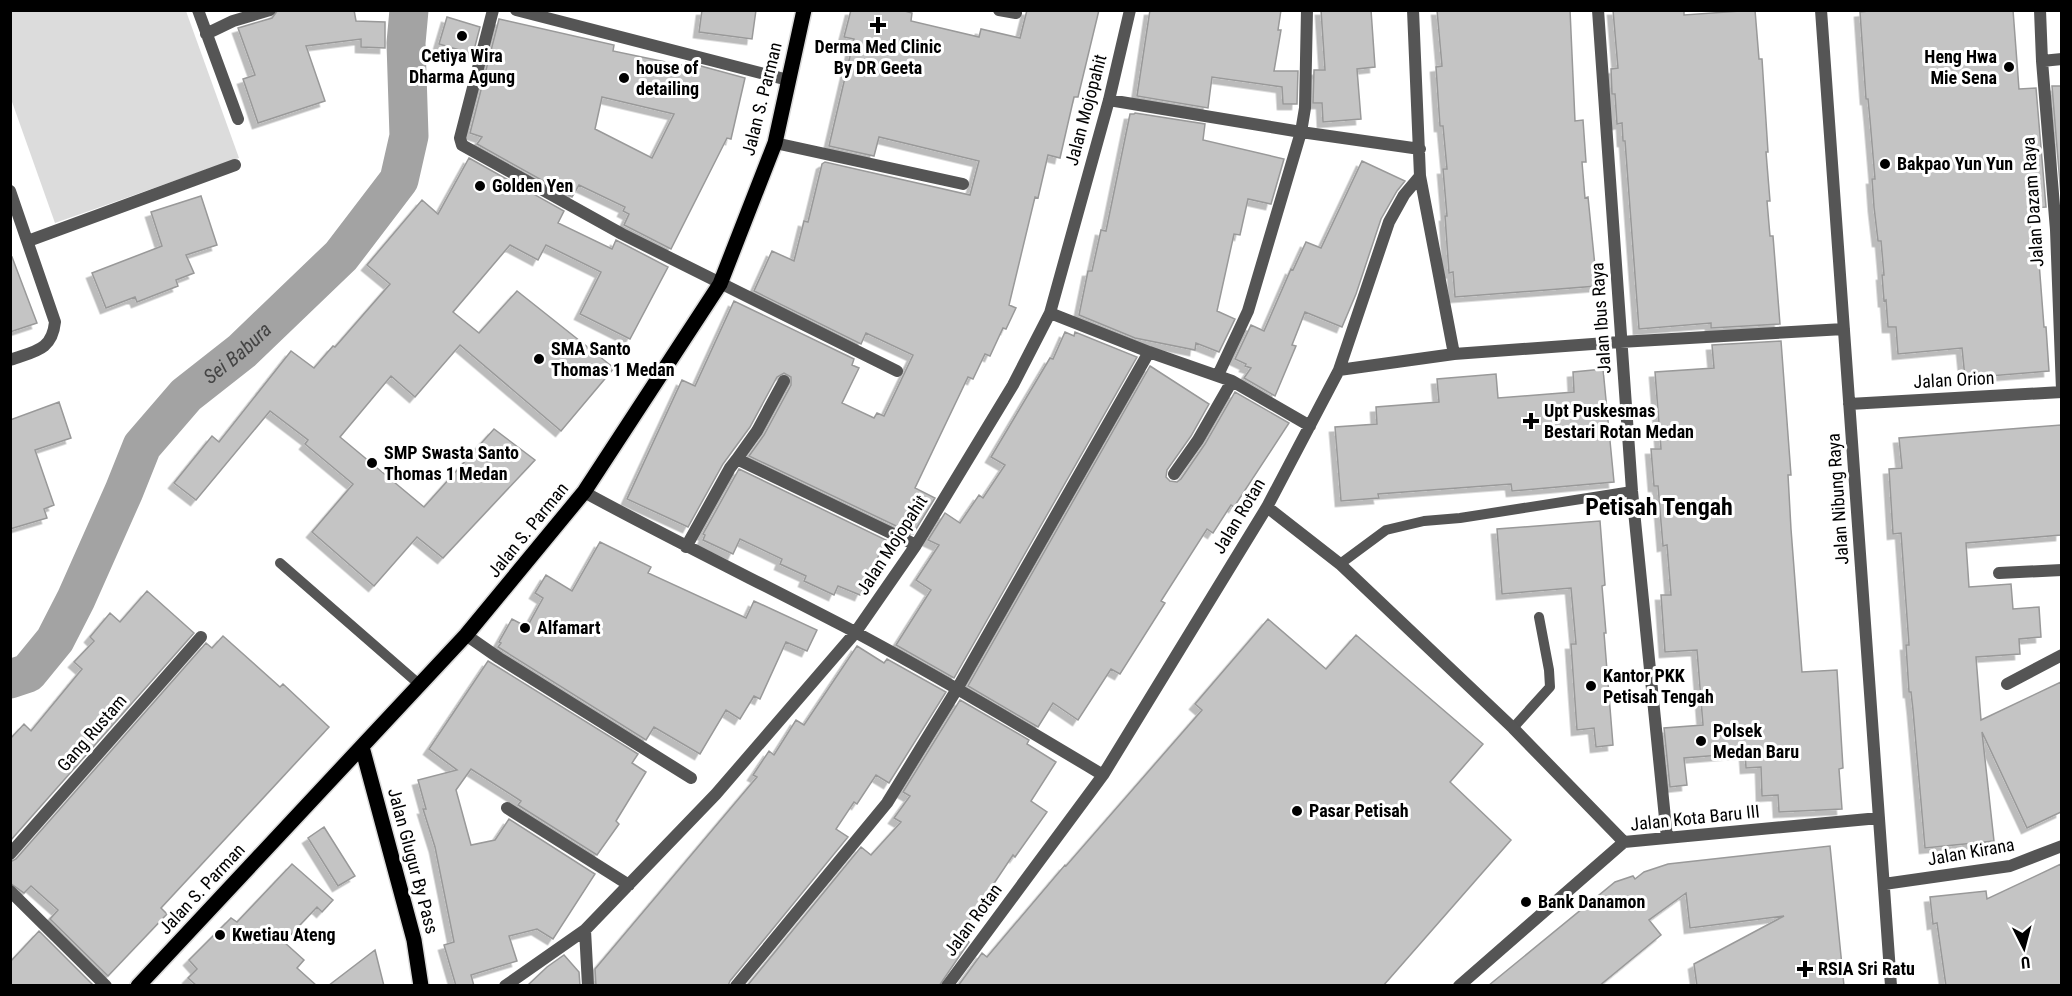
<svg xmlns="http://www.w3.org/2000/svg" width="2072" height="996" font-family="'Roboto Condensed',sans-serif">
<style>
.green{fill:#dcdcdc}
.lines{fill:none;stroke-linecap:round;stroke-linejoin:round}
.river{stroke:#a3a3a3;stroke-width:39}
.building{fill:#c4c4c4;stroke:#999;stroke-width:1.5;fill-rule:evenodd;filter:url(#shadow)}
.primary-casing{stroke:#dbdbdb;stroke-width:18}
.service{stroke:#555;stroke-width:10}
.minor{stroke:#555;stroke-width:12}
.primary{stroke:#000;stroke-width:15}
.poi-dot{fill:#000;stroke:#fff;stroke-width:2}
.labels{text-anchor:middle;stroke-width:6;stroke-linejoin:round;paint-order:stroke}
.poi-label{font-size:18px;font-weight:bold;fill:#000;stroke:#fff;text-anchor:start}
.street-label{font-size:18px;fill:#000;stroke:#fff}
.water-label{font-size:20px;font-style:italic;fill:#444;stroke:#fff}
.district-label{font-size:24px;font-weight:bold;fill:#000;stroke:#fff}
</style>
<defs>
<filter id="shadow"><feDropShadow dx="-5.5" dy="5.5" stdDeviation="0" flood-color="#0004"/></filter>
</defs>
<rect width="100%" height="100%" fill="#fff"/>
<path class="green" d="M 11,11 L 186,11 L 239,158 L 55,223 L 11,99 Z"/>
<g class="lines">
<path class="river" id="s1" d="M 10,679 L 28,673 L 55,640 L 76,599 L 124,491 L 142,446 L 186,395 L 242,351 L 341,256 L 399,180 L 409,136 L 406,43 L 409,10"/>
</g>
<path class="building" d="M 278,10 L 354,10 L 356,21 L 385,22 L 385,48 L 361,47 L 361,39 L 306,46 L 325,101 L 258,123 L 243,79 L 255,75 L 238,28 L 272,18 Z
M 702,10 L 756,10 L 752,39 L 699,32 Z
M 851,10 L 901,10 L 912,13 L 911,21 L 979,37 L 981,29 L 1020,38 L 1027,10 L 1099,10 L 1078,97 L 1074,97 L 1060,158 L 1048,155 L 1038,198 L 1035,197 L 1009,305 L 1016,308 L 1006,329 L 1003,328 L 990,356 L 985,354 L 973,379 L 968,377 L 915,488 L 935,498 L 913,534 L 749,456 L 764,435 L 791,385 L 791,377 L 784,373 L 777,377 L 750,427 L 723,464 L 688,527 L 627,499 L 682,380 L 695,386 L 734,301 L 854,359 L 852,365 L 859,368 L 842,403 L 874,418 L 877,413 L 884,416 L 913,355 L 866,333 L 861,344 L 754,291 L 772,251 L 794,261 L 804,221 L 808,222 L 822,164 L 825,162 L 970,195 L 979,161 L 879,137 L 874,156 L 829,146 L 854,39 L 844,37 Z
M 1150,10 L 1281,10 L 1278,30 L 1281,30 L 1274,71 L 1298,71 L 1297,104 L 1283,104 L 1282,87 L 1212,77 L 1208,108 L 1137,96 Z
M 1321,10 L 1371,10 L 1375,67 L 1357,69 L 1361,119 L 1323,122 L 1322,103 L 1313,103 L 1314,70 L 1325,70 Z
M 1437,10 L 1570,10 L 1575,121 L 1583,120 L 1586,162 L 1582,162 L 1585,198 L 1588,197 L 1597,286 L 1455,297 L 1453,272 L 1449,273 L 1445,216 L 1447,216 L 1443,169 L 1447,169 L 1443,126 L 1440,126 L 1436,67 L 1442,66 Z
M 1613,10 L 1684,10 L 1684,15 L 1755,10 L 1759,59 L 1762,59 L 1768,152 L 1766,152 L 1770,201 L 1767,201 L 1770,236 L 1773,236 L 1780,324 L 1711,328 L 1711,323 L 1639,329 L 1625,141 L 1623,141 L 1622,123 L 1617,124 L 1615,94 L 1612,94 L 1611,69 L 1618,68 Z
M 1877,10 L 2013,10 L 2019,89 L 2036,88 L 2046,207 L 2029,208 L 2033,262 L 2039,262 L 2044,327 L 2046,327 L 2049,371 L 1965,378 L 1962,348 L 1898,354 L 1896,327 L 1888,327 L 1886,300 L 1884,301 L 1882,275 L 1884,275 L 1881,241 L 1878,241 L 1874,207 L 1872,179 L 1875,179 L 1870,120 L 1868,99 L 1866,99 L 1860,12 Z
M 447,17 L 480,27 L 473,54 L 439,44 Z
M 499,19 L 614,45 L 613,51 L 685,66 L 686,62 L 745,78 L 731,139 L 727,138 L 671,249 L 624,225 L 629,214 L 623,211 L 625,207 L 579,185 L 572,197 L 477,144 L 482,137 L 470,133 ZM 602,97 L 674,114 L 652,158 L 595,129 Z
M 2052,86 L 2061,86 L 2061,196 Z
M 1135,113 L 1205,124 L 1203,140 L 1284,159 L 1271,204 L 1248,199 L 1240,235 L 1234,234 L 1217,311 L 1235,319 L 1219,352 L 1196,343 L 1195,350 L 1135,338 L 1079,315 L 1088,271 L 1092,271 L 1101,230 L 1106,231 L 1130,114 L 1134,114 Z
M 469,158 L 564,211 L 558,223 L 612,249 L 616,240 L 668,267 L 630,339 L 580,314 L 601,272 L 546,245 L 538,260 L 510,245 L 453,312 L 479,333 L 517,291 L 614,368 L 561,431 L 460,345 L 415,397 L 391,376 L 340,437 L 424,507 L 494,429 L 535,460 L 443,558 L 417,537 L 374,586 L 312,532 L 353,484 L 305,444 L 308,440 L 270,411 L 196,500 L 174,483 L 212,436 L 219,442 L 291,351 L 314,368 L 333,346 L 335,347 L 390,284 L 367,265 L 422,200 L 438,214 Z
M 1362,161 L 1405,181 L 1397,191 L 1381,219 L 1356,294 L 1342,327 L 1305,312 L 1292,345 L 1296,346 L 1275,396 L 1244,378 L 1251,368 L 1245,366 L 1246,364 L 1235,359 L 1251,325 L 1264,331 L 1291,269 L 1293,270 L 1306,242 L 1321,248 Z
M 201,196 L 217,245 L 186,255 L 194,273 L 176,280 L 178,286 L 137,302 L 135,297 L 106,308 L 92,273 L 162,246 L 151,212 Z
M 12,257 L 37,323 L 10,332 L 10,258 Z
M 1065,332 L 1074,336 L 1075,332 L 1137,357 L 954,678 L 896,645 L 931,590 L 916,580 L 939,545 L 928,540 L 945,513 L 960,523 L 979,495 L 983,498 L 1005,465 L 991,457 L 1050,358 L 1053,359 Z
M 1781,341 L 1791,475 L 1788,475 L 1791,529 L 1802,672 L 1837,670 L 1843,768 L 1839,769 L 1842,809 L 1779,812 L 1778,795 L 1762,796 L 1761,767 L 1746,768 L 1745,753 L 1684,758 L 1687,785 L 1670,787 L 1664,728 L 1703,725 L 1697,650 L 1665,652 L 1661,595 L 1671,595 L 1667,545 L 1663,546 L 1658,486 L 1654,486 L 1651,449 L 1661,449 L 1655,372 L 1714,368 L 1712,345 Z
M 1150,366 L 1209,404 L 1191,436 L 1167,470 L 1166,477 L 1170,481 L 1177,482 L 1181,479 L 1205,444 L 1235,392 L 1289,423 L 1234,507 L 1231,505 L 1213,533 L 1207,529 L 1161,601 L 1165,603 L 1120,674 L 1111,669 L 1078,720 L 1053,703 L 1038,727 L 968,686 Z
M 1603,369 L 1614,482 L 1512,491 L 1511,484 L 1378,494 L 1379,498 L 1341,501 L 1335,427 L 1377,424 L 1376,407 L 1439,402 L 1437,379 L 1496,374 L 1498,398 L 1574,392 L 1573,372 Z
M 59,402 L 71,438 L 35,450 L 54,505 L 44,509 L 47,518 L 10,529 L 10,420 Z
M 2061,425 L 2061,535 L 1966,543 L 1969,587 L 2011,584 L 2013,609 L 2039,607 L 2041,637 L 2019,639 L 2020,654 L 1976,657 L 1981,720 L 2061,682 L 2061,812 L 2027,828 L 1982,732 L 1994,841 L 1925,848 L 1913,710 L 1911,692 L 1909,692 L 1906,645 L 1909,645 L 1901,533 L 1893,534 L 1889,469 L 1902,468 L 1899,438 Z
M 739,469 L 886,540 L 860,595 L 838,586 L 834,595 L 804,581 L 806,576 L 780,564 L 782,559 L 740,539 L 733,554 L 703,540 L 705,535 L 703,534 Z
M 1600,521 L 1605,585 L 1602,586 L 1606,633 L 1604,633 L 1613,745 L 1596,747 L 1594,728 L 1577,730 L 1571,644 L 1576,644 L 1571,588 L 1502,594 L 1497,529 Z
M 600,542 L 651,567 L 648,573 L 746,618 L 754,601 L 817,630 L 807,651 L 786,642 L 760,699 L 754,696 L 740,719 L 726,710 L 700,754 L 654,727 L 646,740 L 498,647 L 501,643 L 499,642 L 512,619 L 527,627 L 543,598 L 535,593 L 546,575 L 572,591 Z
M 147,591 L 194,633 L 10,841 L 10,739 L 24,724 L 31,731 L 82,669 L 74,662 L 94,641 L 90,637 L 110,613 L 120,622 Z
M 1268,619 L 1326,669 L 1356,635 L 1483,744 L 1450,782 L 1511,840 L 1383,986 L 958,986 L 982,953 L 987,957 L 1065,865 L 1066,866 L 1202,710 L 1195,704 Z
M 223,636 L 280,687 L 283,684 L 329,727 L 161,908 L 167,914 L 108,976 L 50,919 L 58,910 L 31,886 L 24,893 L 10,883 L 10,862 L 16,859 L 206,643 L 212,648 Z
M 857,646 L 884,663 L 887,659 L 946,692 L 889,783 L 876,775 L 857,804 L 854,802 L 836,829 L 848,837 L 730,981 L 728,986 L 596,986 L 595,969 L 757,777 L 753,775 L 769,751 L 774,755 L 796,720 L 804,725 Z
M 488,661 L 638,754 L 632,763 L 646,772 L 616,821 L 619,824 L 597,855 L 518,805 L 521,801 L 471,769 L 456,790 L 471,845 L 495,840 L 509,819 L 595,874 L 553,939 L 537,929 L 509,936 L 517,961 L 471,975 L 474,986 L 456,986 L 444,945 L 454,942 L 435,847 L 423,809 L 426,809 L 418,780 L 457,770 L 429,749 Z
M 960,700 L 1029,740 L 1027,744 L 1056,762 L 1031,801 L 1047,812 L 1015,857 L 1013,855 L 960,934 L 969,942 L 939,986 L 747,986 L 861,847 L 871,855 L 901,822 L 894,818 L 910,796 L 903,792 Z
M 324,827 L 355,876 L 338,886 L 308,838 Z
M 1830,846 L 1844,986 L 1697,986 L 1694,964 L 1784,916 L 1690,928 L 1686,893 L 1649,920 L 1661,935 L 1599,986 L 1488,986 L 1615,882 L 1633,876 L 1635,879 L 1644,872 L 1668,864 Z
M 292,864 L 333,900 L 322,912 L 317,907 L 284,942 L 304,960 L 297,968 L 317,986 L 197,986 L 188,978 L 197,969 L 189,960 L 231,918 L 237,922 Z
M 2061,864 L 2061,986 L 1946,986 L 1937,923 L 1933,924 L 1930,897 L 1986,891 L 1987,899 Z
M 39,931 L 94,986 L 10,986 L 10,962 Z
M 375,950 L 384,986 L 328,986 Z
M 564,955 L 579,972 L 580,986 L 527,986 L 547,967 Z"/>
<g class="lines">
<defs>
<path id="primary" d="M 362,747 L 414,940 L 421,986
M 138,986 L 466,635 L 584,492 L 720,284 L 775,143 L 804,10"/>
</defs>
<use href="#primary" class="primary-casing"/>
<path class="service" d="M 280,563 L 420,685
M 1340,564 L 1386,530 L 1424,521 L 1460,518 L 1632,491
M 1513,728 L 1550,687 L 1549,670 L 1539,617"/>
<path class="minor" d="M 198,10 L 238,119
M 493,10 L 460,138 L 462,145 L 622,234 L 897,371
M 516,10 L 788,80
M 999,10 L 1016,13
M 1598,10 L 1632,491 L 1667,838
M 1821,10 L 1891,986
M 2040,10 L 2042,61 L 2056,230 L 2062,390
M 206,34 L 233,21 L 270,10
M 2042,61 L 2062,59
M 1109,100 L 1301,132 L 1420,149
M 775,143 L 963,184
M 1420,176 L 1454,354
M 10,191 L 55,322 C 52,351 34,351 10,360
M 28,241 L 235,165
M 1050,313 L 1149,352 L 1232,381 L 1310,426
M 1339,370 L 1454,354 L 1620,342 L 1844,329
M 1218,375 L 1248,311 L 1301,132 L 1305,108 L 1307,10
M 1849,404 L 2062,392
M 737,459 L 757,431 L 784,381
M 1174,474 L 1198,440 L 1232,381
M 584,492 C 674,541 765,585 855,632 C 939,677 1021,726 1103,775
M 1267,507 L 1340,564 L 1513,728 L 1624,842
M 686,547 L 730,468 L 737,459 L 916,545
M 1999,573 L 2062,570
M 466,635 L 499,658 L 691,778
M 2007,684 L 2062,655
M 507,808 L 629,885
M 10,854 L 201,637
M 1884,884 L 2010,866 L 2062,846
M 10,891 L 106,986
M 585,930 L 588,986
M 505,986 L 585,930 L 716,794 L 855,633 L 916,545 L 1013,385 L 1050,313 L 1109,100 L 1130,10
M 736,986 L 887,803 L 957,689 L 1149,352
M 947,986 L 1103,775 L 1267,507 L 1339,370 L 1389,222 L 1404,195 L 1420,176 L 1413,10
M 1459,986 L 1624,842 L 1879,818"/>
<use href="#primary" class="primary"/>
</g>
<g class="poi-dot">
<path d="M875 16h6v6h6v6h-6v6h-6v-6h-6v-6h6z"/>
<circle cx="462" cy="36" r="6"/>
<circle cx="2009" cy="67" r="6"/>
<circle cx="624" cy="78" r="6"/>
<circle cx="1885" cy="164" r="6"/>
<circle cx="480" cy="186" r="6"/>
<circle cx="539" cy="359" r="6"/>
<path d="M1528 412h6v6h6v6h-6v6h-6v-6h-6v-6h6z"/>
<circle cx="372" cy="463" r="6"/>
<circle cx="525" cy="628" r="6"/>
<circle cx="1591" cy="686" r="6"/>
<circle cx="1701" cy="741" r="6"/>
<circle cx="1297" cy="811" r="6"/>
<circle cx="1526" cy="902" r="6"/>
<circle cx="220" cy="935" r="6"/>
<path d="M1802 960h6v6h6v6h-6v6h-6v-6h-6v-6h6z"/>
</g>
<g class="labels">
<g class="poi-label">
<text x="878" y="53" text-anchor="middle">Derma Med Clinic<tspan x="878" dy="21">By DR Geeta</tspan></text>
<text x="462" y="62" text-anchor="middle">Cetiya Wira<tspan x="462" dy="21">Dharma Agung</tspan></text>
<text x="1997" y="63" text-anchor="end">Heng Hwa<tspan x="1997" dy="21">Mie Sena</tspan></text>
<text x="636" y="74">house of<tspan x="636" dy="21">detailing</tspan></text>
<text x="1897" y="170">Bakpao Yun Yun</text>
<text x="492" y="192">Golden Yen</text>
<text x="551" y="355">SMA Santo<tspan x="551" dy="21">Thomas 1 Medan</tspan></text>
<text x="1544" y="417">Upt Puskesmas<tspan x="1544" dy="21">Bestari Rotan Medan</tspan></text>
<text x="384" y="459">SMP Swasta Santo<tspan x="384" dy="21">Thomas 1 Medan</tspan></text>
<text x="537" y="634">Alfamart</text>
<text x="1603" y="682">Kantor PKK<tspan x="1603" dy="21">Petisah Tengah</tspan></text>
<text x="1713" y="737">Polsek<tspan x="1713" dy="21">Medan Baru</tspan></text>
<text x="1309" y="817">Pasar Petisah</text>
<text x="1538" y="908">Bank Danamon</text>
<text x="232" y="941">Kwetiau Ateng</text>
<text x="1818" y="975">RSIA Sri Ratu</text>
</g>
<g class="street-label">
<text transform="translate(762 99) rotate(-76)" y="6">Jalan S. Parman</text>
<text transform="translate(1086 110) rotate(-75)" y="6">Jalan Mojopahit</text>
<text transform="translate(2033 202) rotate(-94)" y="6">Jalan Dazam Raya</text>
<text transform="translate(1601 318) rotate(-94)" y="6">Jalan Ibus Raya</text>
<text transform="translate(1954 380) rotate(-3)" y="6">Jalan Orion</text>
<text transform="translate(1838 499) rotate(-94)" y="6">Jalan Nibung Raya</text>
<text transform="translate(1239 516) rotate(-59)" y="6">Jalan Rotan</text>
<text transform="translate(528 530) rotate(-51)" y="6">Jalan S. Parman</text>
<text transform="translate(892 545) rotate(-57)" y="6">Jalan Mojopahit</text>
<text transform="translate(92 733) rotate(-49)" y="6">Gang Rustam</text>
<text transform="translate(1695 818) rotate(-6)" y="6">Jalan Kota Baru III</text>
<text transform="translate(1971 852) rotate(-10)" y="6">Jalan Kirana</text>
<text transform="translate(413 861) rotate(75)" y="6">Jalan Glugur By Pass</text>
<text transform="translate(202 889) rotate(-47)" y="6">Jalan S. Parman</text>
<text transform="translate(973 920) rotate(-54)" y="6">Jalan Rotan</text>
</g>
<g class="water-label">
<text dy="7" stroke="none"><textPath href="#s1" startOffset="408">Sei Babura</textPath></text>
</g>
<g class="district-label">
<text x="1659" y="515">Petisah Tengah</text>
</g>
</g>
<rect width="2072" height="996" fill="none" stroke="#000000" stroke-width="24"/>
<g transform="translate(2024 948) rotate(174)" stroke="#ffffff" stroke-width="4.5" paint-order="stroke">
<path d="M0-4.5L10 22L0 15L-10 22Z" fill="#000000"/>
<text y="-9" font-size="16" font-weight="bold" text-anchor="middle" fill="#000000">U</text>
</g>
</svg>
